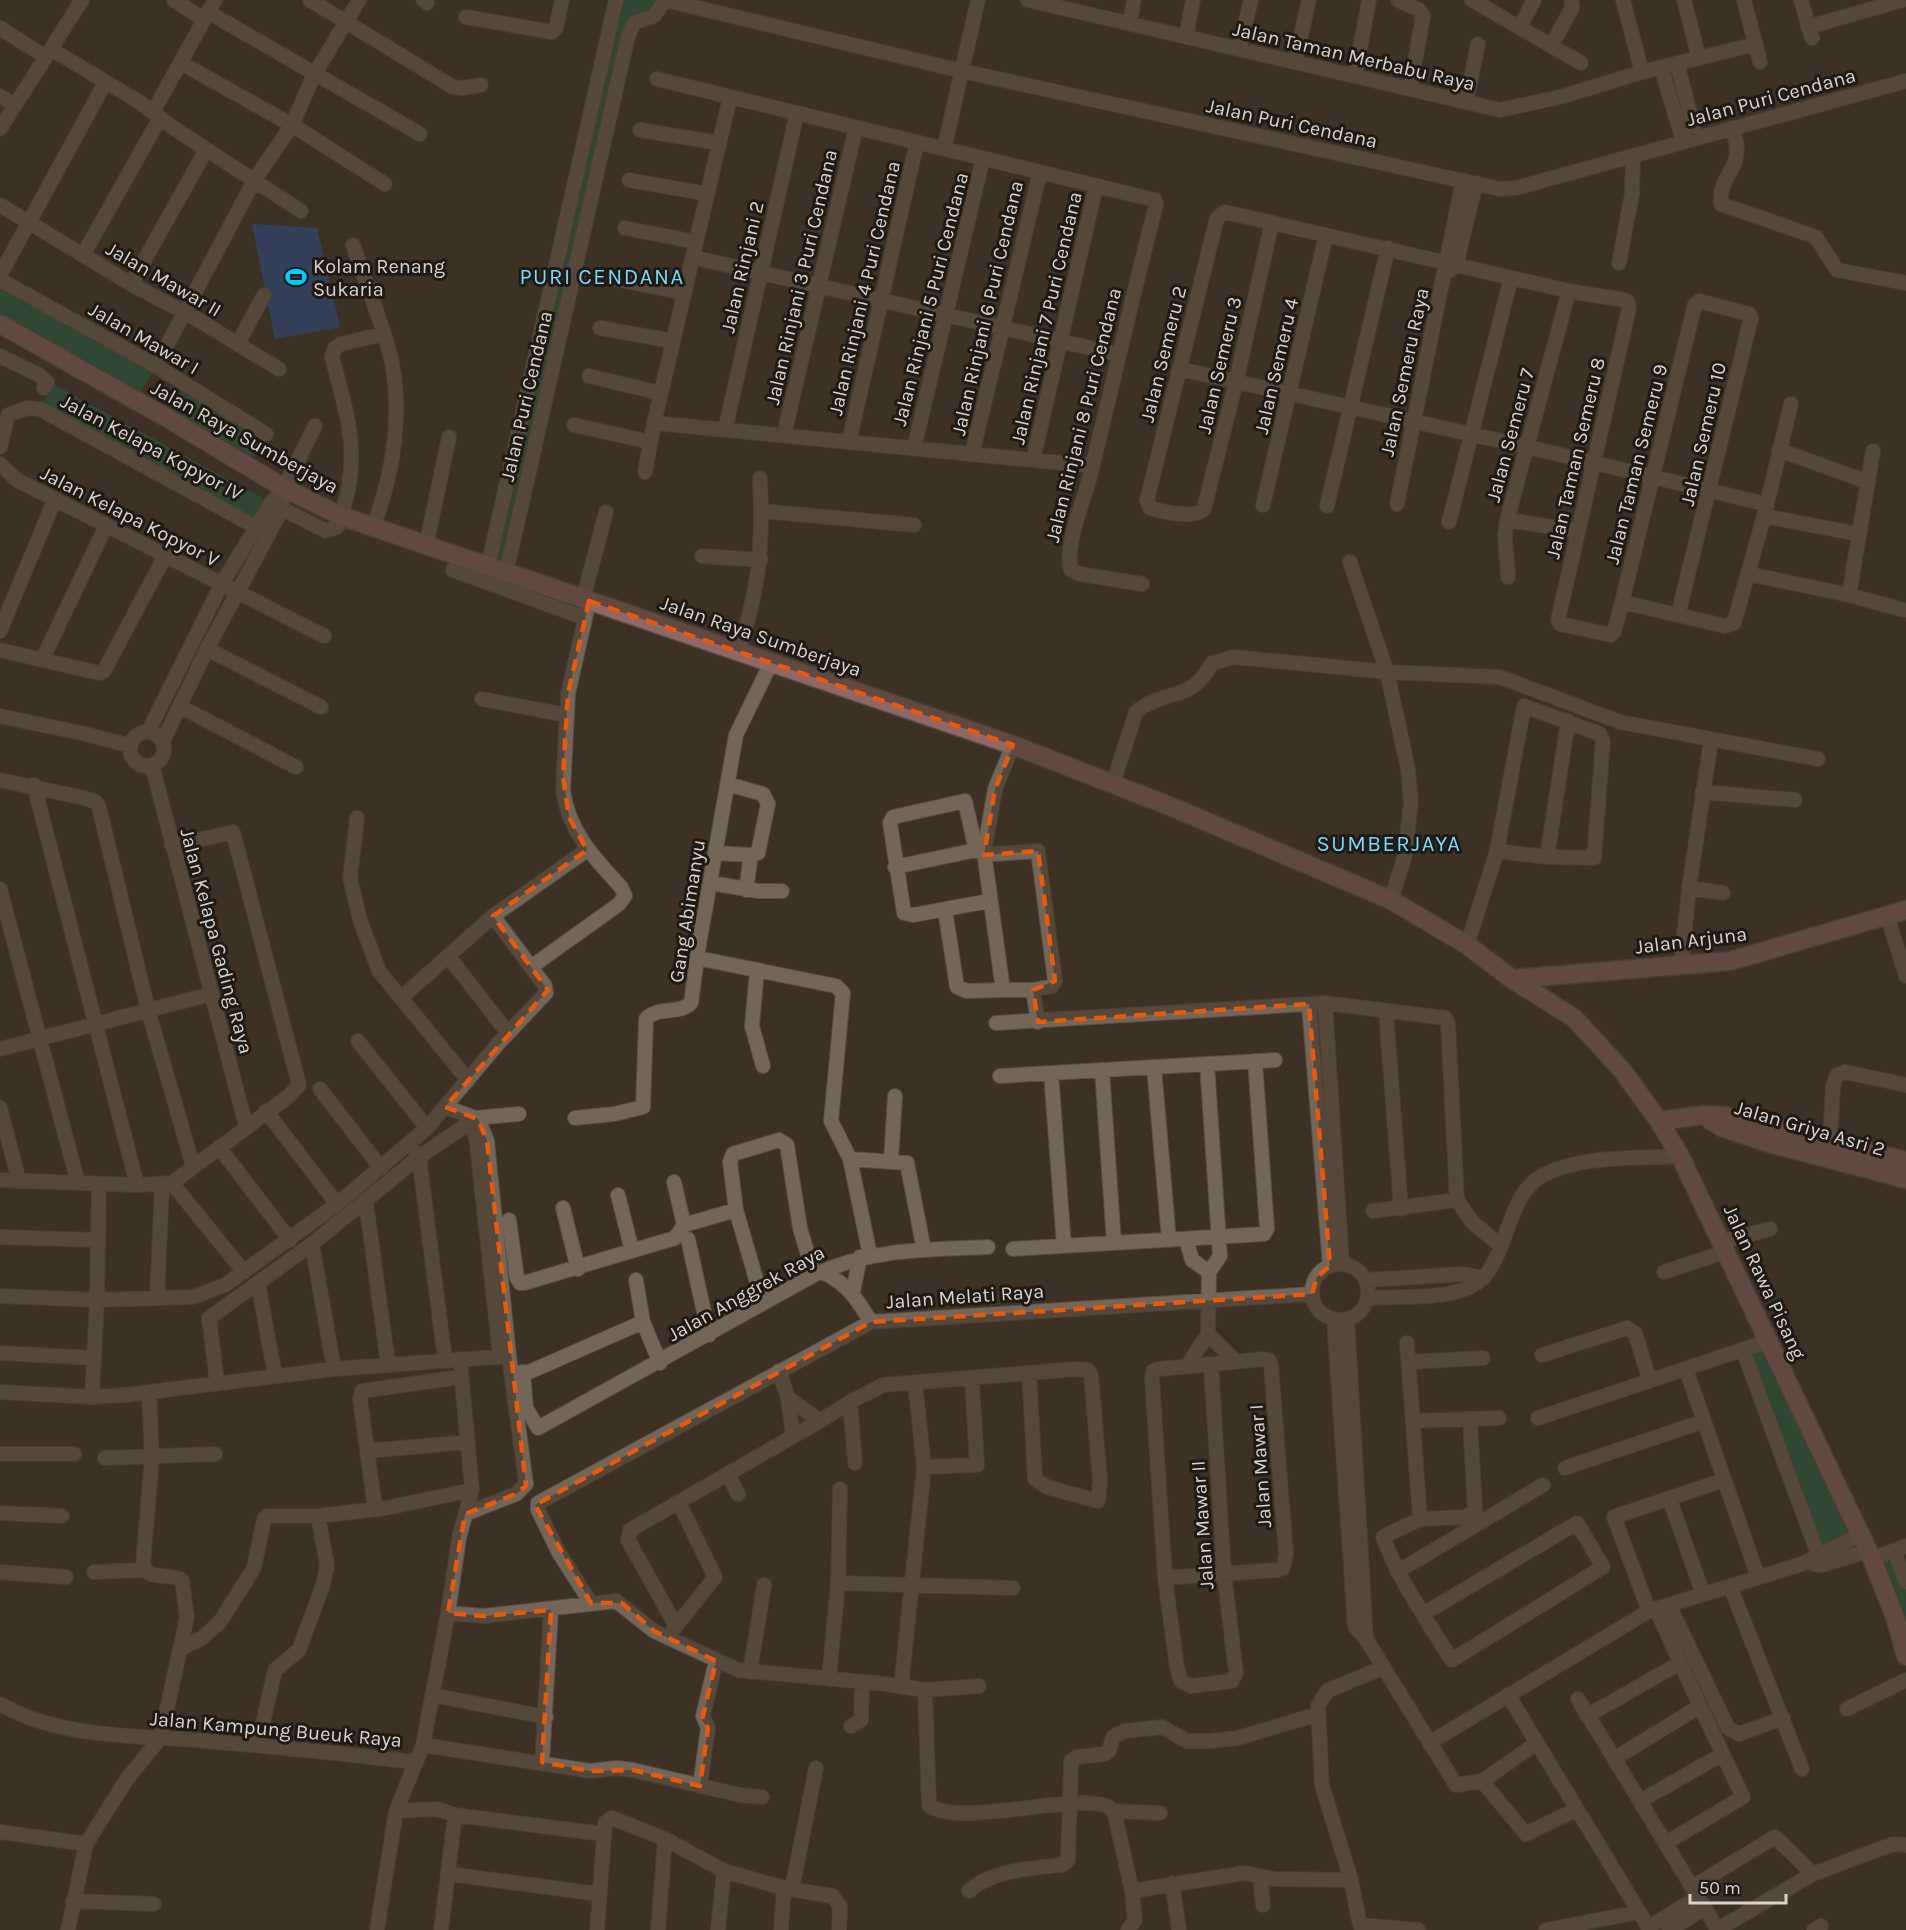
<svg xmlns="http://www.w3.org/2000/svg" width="1906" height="1930" font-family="Karla,sans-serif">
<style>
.green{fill:#236342}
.water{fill:#2b529c}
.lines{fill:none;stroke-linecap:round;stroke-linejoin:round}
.street-casing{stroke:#574d42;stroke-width:16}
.secondary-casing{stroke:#574d42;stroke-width:21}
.street{stroke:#736558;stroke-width:14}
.secondary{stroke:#8f6766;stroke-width:18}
.marked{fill:none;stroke:#e8590c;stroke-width:4.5;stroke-dasharray:12 8;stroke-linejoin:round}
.labels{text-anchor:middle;stroke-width:6;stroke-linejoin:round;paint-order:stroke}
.street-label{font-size:20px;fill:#dad3cb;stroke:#1f1a15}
.poi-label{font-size:20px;fill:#dad3cb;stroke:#1f1a15;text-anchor:start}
.quarter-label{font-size:22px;letter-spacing:1.5px;fill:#7ad8f8;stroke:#1f1a15}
</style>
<rect width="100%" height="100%" fill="#3d3125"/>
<path class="green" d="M 616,0 L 665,0 L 634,23 L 506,573 L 488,566 Z
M 0,280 L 156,366 L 135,401 L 0,324 Z
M 53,384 L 271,503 L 256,526 L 40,409 Z
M 186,384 L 266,434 L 247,466 L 169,419 Z
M 1768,1341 L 1861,1534 L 1818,1555 L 1743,1350 Z
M 1894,1551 L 1906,1582 L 1906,1656 L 1872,1559 Z"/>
<path class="water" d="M 252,224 L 317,228 L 340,327 L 275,339 Z"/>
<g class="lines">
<defs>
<path id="street" d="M 174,0 L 203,19
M 310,0 L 453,87 L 463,88 L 481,85
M 423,0 L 427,3
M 665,0 L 962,71 L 1500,189 L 1516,188 L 1906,81
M 1028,0 L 1500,110 L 1564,96 L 1642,72 L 1756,44
M 1398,0 L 1419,10 L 1423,16 L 1410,89
M 1472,0 L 1581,63
M 1623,0 L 1642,72
M 1684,0 L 1699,58
M 1744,0 L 1760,62
M 1801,0 L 1812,38
M 208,12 L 420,134
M 466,17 L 552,32 L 556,28 L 562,0
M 1130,24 L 1134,0
M 1520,27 L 1534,0
M 1808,27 L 1903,0
M 0,28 L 46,57
M 1186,37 L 1193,0
M 1552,44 L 1572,8 L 1571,0
M 51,49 L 141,103 L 169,125 L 301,211
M 1239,49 L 1251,0
M 1295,62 L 1309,0
M 181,63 L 292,125 L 385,184
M 1677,63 L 1696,137
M 1661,67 L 1683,141
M 1355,76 L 1369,0
M 657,79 L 1155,200 L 1156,205 C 1133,294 1113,383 1091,472 C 1085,500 1064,543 1071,570 L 1080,574 L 1142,584
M 0,96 L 15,105
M 1466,102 L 1478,44
M 153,112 L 215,0
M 1732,128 C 1748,170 1718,172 1721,204 L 1816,237 L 1837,270 L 1906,283
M 0,129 L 82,0
M 640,130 L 719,143
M 944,149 L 978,0
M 629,180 L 707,194
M 0,205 L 131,284 L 195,318 L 279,369
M 1272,222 L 1236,382 L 1204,509 C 1194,519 1163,512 1150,508 L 1147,500 L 1217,218 L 1225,212 L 1569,291 L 1624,300 L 1628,302 L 1629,308 L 1558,620 L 1560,624 L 1611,635 L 1614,632 L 1622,602 L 1695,304 L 1699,301 L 1749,314 L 1751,318 L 1678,615
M 625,228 L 696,242
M 353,245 C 365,280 379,315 389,350 C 404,407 394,473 373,527
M 83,255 L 160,118
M 692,257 L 1117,354
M 1619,263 L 1632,194 L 1633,157
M 1450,270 L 1456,265 L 1476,183
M 0,275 L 105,83
M 610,278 L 684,293
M 0,280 L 156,366 L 266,434
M 131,284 L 206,150
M 1569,291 L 1507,520 L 1578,531
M 600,328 L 673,341
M 238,343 L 264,295
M 0,356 L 39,375 L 47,382 L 44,388
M 156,366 L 255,179 L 292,125 L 314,75 L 359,0
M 1180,369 L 1528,447 L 1766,504
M 589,376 L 660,393
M 654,423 L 1093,466
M 574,425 L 650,442
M 725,430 L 797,113
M 784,435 L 856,127
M 849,442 L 917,142
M 0,447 L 8,415 L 28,408 L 40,409 L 269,534
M 914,448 L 983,158
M 1779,450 L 1868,482
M 972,454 L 1040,172
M 1033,460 L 1096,186
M 0,464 L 17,480 L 324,636
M 645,472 L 654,423 L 730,97
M 760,478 L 761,511
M 271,503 L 326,531 L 337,527 C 363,460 349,423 332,357 L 335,348 L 341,344 L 383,334
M 1397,504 L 1463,180
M 1263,505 L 1326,235
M 1327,506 L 1388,248
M 1764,516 L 1858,534
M 1507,520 L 1505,536 L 1508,577
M 1449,522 L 1511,278
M 426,546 L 449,437
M 702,556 L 761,560
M 1350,562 L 1387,672 L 1408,769 L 1411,801 L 1405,855 L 1391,900
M 488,566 L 616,0
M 453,570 L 585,618
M 506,573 L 628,36 L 634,23 L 654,16 L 665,0
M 1749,574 L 1849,595 L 1873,451
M 1849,595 L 1904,610
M 583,599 L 606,512
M 1622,602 L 1725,626 L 1734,623 L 1764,516 L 1791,404
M 0,631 L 55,499
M 207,649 L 321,707
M 0,650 L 99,673 L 104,671 L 165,556
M 738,653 C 755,600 761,567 761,511 L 914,525
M 42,660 L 106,526
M 482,699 L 566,715
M 179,706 L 296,767
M 0,716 L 86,734 L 131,746
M 148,732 L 221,585 L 271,503 L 284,488 L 315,426
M130 749a17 17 0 1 1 34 0a17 17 0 1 1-34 0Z
M 163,741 L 207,649 L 282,509 L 283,499
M 1013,745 L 995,789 L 984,852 L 1003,990 L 1033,990 L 1038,1022
M 152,765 L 246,1126
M 0,780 L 84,798 L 96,802 L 99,807 L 148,1010 L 193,1166
M 1113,783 L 1136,712 C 1166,687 1189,705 1212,663 L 1234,657 L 1387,672 L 1500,677 L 1620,722 L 1818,759
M 34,785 L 137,1185
M 1702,792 L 1795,800
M 357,818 L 350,878 L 360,920 L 379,971 L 468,1080
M 976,850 L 965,801 L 893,817 L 890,823 L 904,913 L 913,915 L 989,901
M 716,853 L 751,855 L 758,853 L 768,804 L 763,794 L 728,784
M 1547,857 L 1568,721
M 895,867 L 976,850 L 995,854 L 1038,851 L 1055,981 L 1052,986 L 1033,990
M 711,883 L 758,891 L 782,891
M 1689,888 L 1723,893
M 0,889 L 78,1183
M 746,890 L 751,855
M 945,910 L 957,987 L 967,991 L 1003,990
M 1887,915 L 1906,976
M 1467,945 L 1497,851 L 1524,706 L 1600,734 L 1603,741 L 1594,858 L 1547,857 L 1497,851
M 448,956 L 508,1033
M 697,958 L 836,986 L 843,993 L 831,1121 L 850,1159 L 870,1255
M 1681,966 L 1689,888 L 1711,740
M 531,967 L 619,904 L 625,896 L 621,887 C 594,858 569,832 563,791 L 568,694 L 589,601
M 757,970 L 752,1026 L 763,1066
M 401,998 L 493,916 L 587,850
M 1325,1003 L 1342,1264
M 1309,1004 L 1330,1266
M 1386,1012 L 1401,1209
M 996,1023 L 1325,1003 L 1445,1018 L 1448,1023 L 1457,1200 L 1472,1222 L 1500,1245
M 358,1041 L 427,1128
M 0,1049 L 211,994
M 1154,1067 L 1169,1240
M 1102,1070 L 1114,1243
M 1051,1073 L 1064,1246
M 1000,1076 L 1275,1060
M 320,1089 L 381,1168
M 445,1107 L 476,1118 L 519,1114
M 0,1108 L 19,1181
M 266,1111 L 337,1204
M 575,1118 L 614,1114 L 643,1107 L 646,1019 C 657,1006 679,1015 691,1003 L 698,950 L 736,735 L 771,663
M 1830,1144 L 1833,1086 L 1837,1075 L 1845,1072 L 1906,1085
M 219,1147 L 290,1240
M 416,1152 L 419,1157 L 445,1360
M 850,1159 L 907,1163 L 924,1250
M 891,1161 L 895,1096
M 0,1180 L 137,1185 L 172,1183 L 289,1096 L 299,1085 L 233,832 L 172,846
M 674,1182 L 684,1225
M 172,1183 L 244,1272
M 618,1195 L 632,1251
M 366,1202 L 388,1364
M 563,1208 L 578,1269
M 1373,1211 L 1457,1200
M 509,1220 L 517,1278 L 520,1283 L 524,1283 L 675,1238 L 684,1225 L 736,1210
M 0,1237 L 97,1240
M 688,1239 L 709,1335
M 1186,1239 L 1192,1260 L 1209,1272
M 1721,1242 L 1770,1229
M 312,1244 L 334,1369
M 1013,1249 L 1264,1234 L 1267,1229 L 1255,1061
M1312 1292a28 28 0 1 1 56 0a28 28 0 1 1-56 0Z
M 822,1272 C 847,1283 857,1299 871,1322
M 1664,1272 L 1725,1252
M 636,1280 L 643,1322 L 660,1363
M 1366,1280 L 1464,1274 L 1484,1278
M 258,1283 L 275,1375
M 853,1292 L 860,1257
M 0,1296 L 97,1300 L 193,1297 L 225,1285 L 337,1204 L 427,1128 L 496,1046 L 546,993 L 545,986 L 493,916
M 157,1298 L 162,1185
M 1368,1298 C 1398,1296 1445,1300 1472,1286 C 1510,1266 1503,1194 1545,1174 C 1584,1155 1638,1159 1680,1156
M 763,1303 L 736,1210 L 730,1162 L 733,1154 L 779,1140 L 787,1145 L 800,1228 L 814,1275
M 1334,1319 L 1355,1627 L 1366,1639 L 1456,1785 L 1482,1781 L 1537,1743
M 1347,1319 L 1366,1639
M 1208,1334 L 1236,1362
M 1407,1343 L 1420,1519 L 1383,1537 C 1399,1580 1425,1617 1449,1656 L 1452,1660 L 1603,1567 L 1577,1523 L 1423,1614
M 1743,1350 L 1822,1565
M 0,1353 L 94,1358
M 1542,1355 L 1627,1328 L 1635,1333 L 1650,1381
M 1409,1362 L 1483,1358
M 1187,1366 L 1208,1334 L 1209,1272 L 1220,1256 L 1207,1064
M 1686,1369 L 1758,1577
M 779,1371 L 788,1398 L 793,1436
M 523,1372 L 526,1408 L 538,1428 L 814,1275 C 872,1248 926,1250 988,1247
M 515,1373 L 529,1372 L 643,1322
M 217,1383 L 209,1318 L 312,1244 L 419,1157 L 465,1126 L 471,1126 L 476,1136 L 500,1356
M 0,1392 L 92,1397 L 125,1395 L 334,1369 L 509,1356
M 92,1397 L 97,1300 L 99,1184
M 788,1398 L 820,1421
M 850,1402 L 855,1463
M 1538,1418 L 1768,1341
M 1413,1421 L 1499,1418
M 367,1451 L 467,1442
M 0,1454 L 74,1454
M 105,1458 L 215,1454
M 924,1467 L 977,1465 L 972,1380
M 1565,1468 L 1704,1421
M 728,1474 L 738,1494
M 1670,1500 L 1703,1594
M 375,1509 L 360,1398 L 362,1391 L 461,1377
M 0,1513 L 62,1516
M 465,1514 L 516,1494 L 526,1484 L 509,1356 L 487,1141 L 478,1118
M 1420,1519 L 1466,1517 L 1475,1510 L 1470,1420
M 1894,1551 L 1906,1582
M 1872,1559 L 1906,1546
M 1813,1564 L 1822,1565 L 1868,1551
M 0,1572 L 66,1577
M 94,1572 L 144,1570
M 1397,1572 L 1543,1485
M 1165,1578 L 1277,1570 L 1283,1568 L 1286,1554 L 1271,1365 L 1269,1360 L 1264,1359 L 1159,1369 L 1153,1371 L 1152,1378 L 1165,1578 L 1177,1668 L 1181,1681 L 1191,1686 L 1232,1681 L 1236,1673 L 1224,1573 L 1211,1364
M 838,1583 L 1013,1588
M 1730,1586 L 1802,1769
M 591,1603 L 559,1553 L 538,1510 L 538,1503 L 871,1322 L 1312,1294
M 1669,1605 L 1728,1728 L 1739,1734 L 1783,1718
M 1649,1611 L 1614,1517 L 1724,1480
M 448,1613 L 484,1616 L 616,1601 L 654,1631 L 738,1670 L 886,1684 L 925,1690 L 929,1805 C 960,1830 1094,1786 1114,1811 L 1132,1891 L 1244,1873 L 1275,1879 L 1351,1880
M 675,1624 L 628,1540 L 630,1530 L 820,1421 L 850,1402 L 883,1385 L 1077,1369 L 1088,1370 L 1091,1375 L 1100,1481 L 1098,1501 L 1047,1487 L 1035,1479 L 1029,1373
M 673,1630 L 715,1577 L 679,1503
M 180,1649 L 202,1638 L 220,1622 L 254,1568 L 264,1519 L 267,1516 L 318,1516 L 386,1508 L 472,1490
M 1382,1668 L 1327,1691 L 1318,1706 L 1322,1785 L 1351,1880 L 1360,1925 L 1418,1930
M 750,1672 L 764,1585
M 829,1679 L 838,1583 L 840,1489
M 901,1687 L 924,1467 L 915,1382
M 925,1690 L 979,1686
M 432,1695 L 546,1717
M 1508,1695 L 1650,1930
M 1578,1699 L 1718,1930
M 0,1704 C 61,1739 138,1735 206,1741 C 276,1747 346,1754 415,1762
M 1847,1709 L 1906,1680
M 1587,1716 L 1680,1663
M 851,1726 L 861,1720 L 862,1682
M 1429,1743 L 1649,1611 L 1802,1564 L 1861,1534
M 258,1745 L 275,1670 L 299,1650 L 323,1585 L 327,1565 L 318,1516
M 423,1745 L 590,1771 L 617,1768 L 633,1770 L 740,1795 L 762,1797
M 1614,1759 L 1700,1706 L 1656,1609
M 542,1762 L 551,1610
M 1482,1781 L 1526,1834 L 1577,1809
M 700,1786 L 708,1728 L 703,1716 L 716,1661
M 1640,1801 L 1723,1754
M 396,1811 L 437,1809 L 455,1815 L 441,1930
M 1114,1811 L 1160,1813
M 455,1815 L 603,1834
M 0,1832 L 86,1844
M 1666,1843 L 1743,1797 L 1700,1706
M 449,1874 L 599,1894
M 1813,1874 L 1893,1844 L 1906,1845
M 1260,1876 L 1263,1905
M 1172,1883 L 1179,1930
M 1692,1887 L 1775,1837 L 1813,1874 L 1718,1929
M 792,1889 L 816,1768
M 969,1891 C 991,1870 1033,1868 1062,1865 L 1068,1860 L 1071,1761 L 1077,1757 L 1105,1754 L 1109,1751 L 1113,1737 L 1124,1731 L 1162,1727 L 1187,1741 L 1210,1741 L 1238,1738 L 1318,1714
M 73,1901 L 154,1904
M 1649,1927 L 1698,1897
M 68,1930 L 86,1844 L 127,1779 L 161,1737 L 187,1617 L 182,1580 C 170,1572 147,1582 143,1564 L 152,1458 L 149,1393
M 377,1930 L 396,1811 L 423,1745 L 448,1613 L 459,1538 L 472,1490 L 460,1359
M 597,1930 L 605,1823 L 612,1818 L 665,1839 L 724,1871 L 784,1888 L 833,1896 L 840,1907 L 839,1930
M 658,1930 L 665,1839
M 718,1930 L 724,1871
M 781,1930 L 784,1888
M 1128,1930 L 1135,1920 L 1132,1891
M 1546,1930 L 1639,1912
M 1669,1930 L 1705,1908
M 1814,1930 L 1821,1926"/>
<path id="secondary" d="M 0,324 L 169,419 L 284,488 L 341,516 L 1013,745 L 1172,807 L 1391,900 L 1467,945 L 1512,979 L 1574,1018 L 1622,1070 L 1659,1121 L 1680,1156 L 1872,1559 L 1895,1617 L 1906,1656
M 1512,979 L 1730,961 L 1906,910
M 1710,1120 L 1721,1127 L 1769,1143 L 1906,1179
M 1659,1121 L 1704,1115 L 1725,1116 L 1906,1161"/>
</defs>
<use href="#street" class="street-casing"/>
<use href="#secondary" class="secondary-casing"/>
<use href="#street" class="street"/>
<use href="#secondary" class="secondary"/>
</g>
<path d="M0 0H1906V1930H0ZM 589,601 L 1013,745 L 995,789 L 984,855 L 1038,851 L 1055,981 L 1033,990 L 1038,1022 L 1309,1004 L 1330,1266 L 1317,1277 L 1312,1294 L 871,1322 L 535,1505 L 591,1603 L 622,1603 L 654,1631 L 716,1661 L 702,1720 L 708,1728 L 700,1786 L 633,1770 L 590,1771 L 542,1762 L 551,1610 L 484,1616 L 448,1613 L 465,1514 L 516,1494 L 526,1486 L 487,1141 L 478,1119 L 445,1107 L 548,990 L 493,916 L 587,850 L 569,817 L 563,776 L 568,694 Z" fill="#3d3125" fill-opacity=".55" fill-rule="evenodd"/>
<path class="marked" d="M 589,601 L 1013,745 L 995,789 L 984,855 L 1038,851 L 1055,981 L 1033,990 L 1038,1022 L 1309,1004 L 1330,1266 L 1317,1277 L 1312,1294 L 871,1322 L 535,1505 L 591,1603 L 622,1603 L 654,1631 L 716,1661 L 702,1720 L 708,1728 L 700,1786 L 633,1770 L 590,1771 L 542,1762 L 551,1610 L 484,1616 L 448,1613 L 465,1514 L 516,1494 L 526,1486 L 487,1141 L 478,1119 L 445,1107 L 548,990 L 493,916 L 587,850 L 569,817 L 563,776 L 568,694 Z"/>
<defs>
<symbol id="stadium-bare" viewBox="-9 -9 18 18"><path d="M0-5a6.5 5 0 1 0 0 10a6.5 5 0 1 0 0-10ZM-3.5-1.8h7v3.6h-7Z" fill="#04cbf9" stroke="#1f1a15" stroke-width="2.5" paint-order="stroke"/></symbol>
</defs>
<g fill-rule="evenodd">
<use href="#stadium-bare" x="281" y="262" width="30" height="30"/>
</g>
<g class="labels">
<g class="street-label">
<text transform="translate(1354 56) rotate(13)" y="7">Jalan Taman Merbabu Raya</text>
<text transform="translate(1771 97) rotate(-15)" y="7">Jalan Puri Cendana</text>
<text transform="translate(1292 123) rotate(12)" y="7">Jalan Puri Cendana</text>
<text transform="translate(742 267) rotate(-77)" y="7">Jalan Rinjani 2</text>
<text transform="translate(801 277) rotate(-77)" y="7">Jalan Rinjani 3 Puri Cendana</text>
<text transform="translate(164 279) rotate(30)" y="7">Jalan Mawar II</text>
<text transform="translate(864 288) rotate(-77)" y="7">Jalan Rinjani 4 Puri Cendana</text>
<text transform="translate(930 299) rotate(-76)" y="7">Jalan Rinjani 5 Puri Cendana</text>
<text transform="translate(987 308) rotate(-77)" y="7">Jalan Rinjani 6 Puri Cendana</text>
<text transform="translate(1046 318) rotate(-77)" y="7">Jalan Rinjani 7 Puri Cendana</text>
<text transform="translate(144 338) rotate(30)" y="7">Jalan Mawar I</text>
<text transform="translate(1163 354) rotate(-76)" y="7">Jalan Semeru 2</text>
<text transform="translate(1219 365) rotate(-77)" y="7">Jalan Semeru 3</text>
<text transform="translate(1276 366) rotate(-77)" y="7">Jalan Semeru 4</text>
<text transform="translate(1404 372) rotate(-78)" y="7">Jalan Semeru Raya</text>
<text transform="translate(526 396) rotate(-77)" y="7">Jalan Puri Cendana</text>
<text transform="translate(1083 415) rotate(-76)" y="7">Jalan Rinjani 8 Puri Cendana</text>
<text transform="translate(1703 434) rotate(-77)" y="7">Jalan Semeru 10</text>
<text transform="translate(1510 435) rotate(-75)" y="7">Jalan Semeru 7</text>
<text transform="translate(245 437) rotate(29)" y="7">Jalan Raya Sumberjaya</text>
<text transform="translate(152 447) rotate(28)" y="7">Jalan Kelapa Kopyor IV</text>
<text transform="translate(1575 458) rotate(-77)" y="7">Jalan Taman Semeru 8</text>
<text transform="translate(1636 464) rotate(-76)" y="7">Jalan Taman Semeru 9</text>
<text transform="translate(130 516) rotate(27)" y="7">Jalan Kelapa Kopyor V</text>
<text transform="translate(761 636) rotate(19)" y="7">Jalan Raya Sumberjaya</text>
<text transform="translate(687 911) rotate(-81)" y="7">Gang Abimanyu</text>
<text transform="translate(1691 940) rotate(-7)" y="7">Jalan Arjuna</text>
<text transform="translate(217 941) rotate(75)" y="7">Jalan Kelapa Gading Raya</text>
<text transform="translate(1810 1128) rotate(16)" y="7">Jalan Griya Asri 2</text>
<text transform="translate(1765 1282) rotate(65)" y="7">Jalan Rawa Pisang</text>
<text transform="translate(746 1293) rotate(-29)" y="7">Jalan Anggrek Raya</text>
<text transform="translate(965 1296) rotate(-4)" y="7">Jalan Melati Raya</text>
<text transform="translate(1260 1466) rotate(-94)" y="7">Jalan Mawar I</text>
<text transform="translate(1202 1525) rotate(-94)" y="7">Jalan Mawar II</text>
<text transform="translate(276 1729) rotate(5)" y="7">Jalan Kampung Bueuk Raya</text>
</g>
<g class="poi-label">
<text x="313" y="273">Kolam Renang<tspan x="313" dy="23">Sukaria</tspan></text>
</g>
<g class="quarter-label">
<text x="602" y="284">PURI CENDANA</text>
<text x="1389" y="851">SUMBERJAYA</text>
</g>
</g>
<path d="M1690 1894v9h96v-9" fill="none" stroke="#dad3cb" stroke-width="3"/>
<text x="1699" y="1894" font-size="18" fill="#dad3cb" stroke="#1f1a15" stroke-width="4.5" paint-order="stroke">50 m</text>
</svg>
